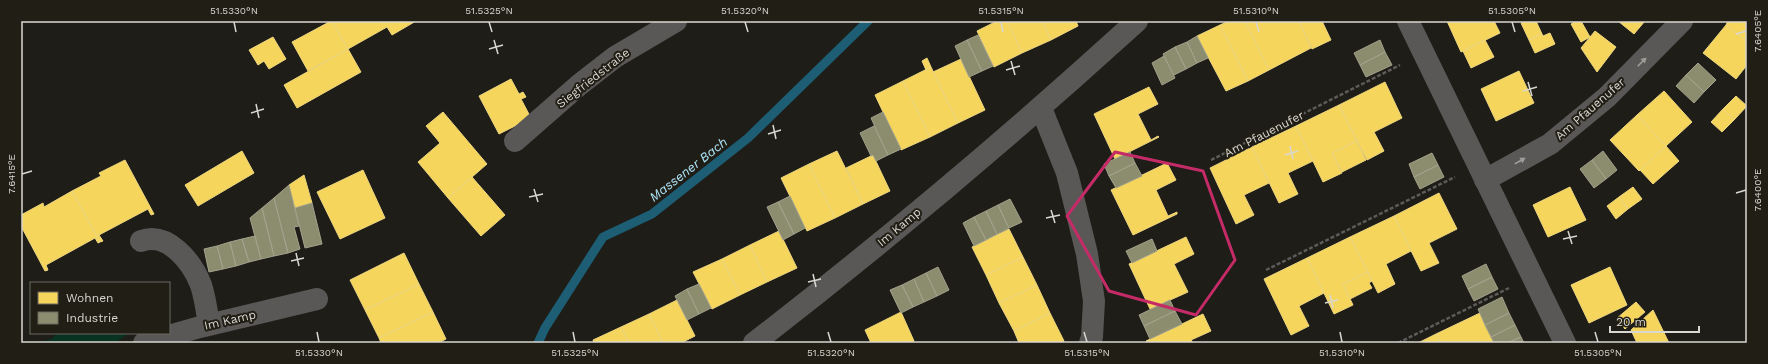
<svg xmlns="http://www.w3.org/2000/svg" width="1768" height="364" font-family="'Work Sans',sans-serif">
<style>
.green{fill:#073320}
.homes{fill:#f6d55c;stroke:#edd67f}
.industry{fill:#8c8c6e;stroke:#a3a28c}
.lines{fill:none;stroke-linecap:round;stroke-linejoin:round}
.stream{stroke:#1d5e75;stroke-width:9}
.path{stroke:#5c5b59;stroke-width:2.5;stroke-dasharray:4 2;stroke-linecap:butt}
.minor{stroke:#5a5857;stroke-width:22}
.oneway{fill:#a09e9a}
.marked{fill:none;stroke:#c42b67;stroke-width:3;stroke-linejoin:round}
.ticks{fill:none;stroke:#d9d7d1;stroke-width:1.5}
.labels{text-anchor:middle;stroke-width:4;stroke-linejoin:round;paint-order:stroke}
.street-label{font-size:12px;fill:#d9d7d1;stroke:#211e15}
.water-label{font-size:13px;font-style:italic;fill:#ade5fd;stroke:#211e15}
.neatline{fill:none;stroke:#d9d7d1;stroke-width:1.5}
.ticks-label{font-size:10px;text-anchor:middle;fill:#d9d7d1}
</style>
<rect width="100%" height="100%" fill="#1e1d18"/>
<path class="green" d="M 57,333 L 129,333 L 115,343 L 35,343 L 52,339 Z"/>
<path class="homes" d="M 331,21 L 332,21 L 348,49 L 308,71 L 292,42 Z
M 332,21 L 416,21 L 392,35 L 387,27 L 348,49 Z
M 997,21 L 1007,21 L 1022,53 L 994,67 L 977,31 Z
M 1007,21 L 1042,21 L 1051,40 L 1022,53 Z
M 1042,21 L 1076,21 L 1078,26 L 1051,40 Z
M 1229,21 L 1245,21 L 1269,70 L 1248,81 L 1220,25 Z
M 1245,21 L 1299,21 L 1311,48 L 1269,70 Z
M 1299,21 L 1322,21 L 1331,40 L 1312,49 Z
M 1447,21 L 1494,21 L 1500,33 L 1461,52 Z
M 1525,21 L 1536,21 L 1542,34 L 1529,40 L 1521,23 Z
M 1576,21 L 1581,21 L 1590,37 L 1581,42 L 1571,24 Z
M 1618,21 L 1645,21 L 1634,34 Z
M 1728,21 L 1747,21 L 1747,42 L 1726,25 Z
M 1220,25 L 1248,81 L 1226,91 L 1197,36 Z
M 1726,25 L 1747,42 L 1747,65 L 1736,79 L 1703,53 Z
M 1595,31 L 1616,47 L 1597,72 L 1581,48 Z
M 1550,33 L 1555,44 L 1535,53 L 1529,40 L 1542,34 L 1543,36 Z
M 273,37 L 286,59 L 269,69 L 264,61 L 258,65 L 249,50 Z
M 1485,40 L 1494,57 L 1471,68 L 1463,51 Z
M 348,49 L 361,72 L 297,108 L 284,85 Z
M 927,58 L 931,67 L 926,70 L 922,61 Z
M 961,59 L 985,110 L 958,123 L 933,72 Z
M 931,67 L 958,123 L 930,137 L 903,81 Z
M 1519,71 L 1534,103 L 1496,121 L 1481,89 Z
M 511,79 L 519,94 L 523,92 L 526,97 L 521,99 L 531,118 L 499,134 L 479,96 Z
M 903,81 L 930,137 L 901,150 L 875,95 Z
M 1385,82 L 1402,118 L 1374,132 L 1384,151 L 1367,160 L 1339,105 Z
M 1149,87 L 1158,104 L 1138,114 L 1151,140 L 1158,136 L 1159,137 L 1115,159 L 1094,114 Z
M 1664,91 L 1692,122 L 1666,146 L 1637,115 Z
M 1736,96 L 1747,106 L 1734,120 L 1723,109 Z
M 1339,105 L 1357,141 L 1332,153 L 1342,173 L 1323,182 L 1296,126 Z
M 1723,109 L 1734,120 L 1722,132 L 1711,122 Z
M 443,112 L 487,164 L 448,198 L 418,162 L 440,143 L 426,126 Z
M 1637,115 L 1666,146 L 1639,171 L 1610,140 Z
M 1296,126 L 1313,161 L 1288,173 L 1298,194 L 1279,203 L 1252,147 Z
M 1357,141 L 1366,160 L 1342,172 L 1332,153 Z
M 1666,146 L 1679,161 L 1653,184 L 1640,170 Z
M 1252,147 L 1269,183 L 1244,195 L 1254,215 L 1236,224 L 1210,168 Z
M 242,151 L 254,173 L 198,206 L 185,185 Z
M 837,151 L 863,204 L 835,218 L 809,164 Z
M 873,155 L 890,191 L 863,204 L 846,168 Z
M 125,160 L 154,214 L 151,215 L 148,209 L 99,235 L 103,241 L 100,242 L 72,191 L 101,176 L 99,173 Z
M 1167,163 L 1176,180 L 1156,190 L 1168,216 L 1177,212 L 1177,214 L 1133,235 L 1111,190 Z
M 809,164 L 835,218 L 807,231 L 781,178 Z
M 363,170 L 385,218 L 340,239 L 317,192 Z
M 304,175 L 312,203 L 295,208 L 289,185 Z
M 472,177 L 505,215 L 481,236 L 448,198 Z
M 1570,187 L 1586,220 L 1548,237 L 1533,205 Z
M 1633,187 L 1642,199 L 1628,209 L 1619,197 Z
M 72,191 L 100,242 L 98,243 L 95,238 L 46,265 L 48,270 L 45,271 L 21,226 L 21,215 L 43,203 L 44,207 Z
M 1439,193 L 1457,229 L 1429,243 L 1439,263 L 1421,271 L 1394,216 Z
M 1619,197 L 1628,209 L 1616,219 L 1607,206 Z
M 1394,216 L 1411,251 L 1386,264 L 1395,284 L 1378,293 L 1350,237 Z
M 1009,229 L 1023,257 L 986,275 L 972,247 Z
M 779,231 L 797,268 L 767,282 L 750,245 Z
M 1186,237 L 1194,254 L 1174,264 L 1188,292 L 1150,309 L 1129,264 Z
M 1350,237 L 1368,272 L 1343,284 L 1353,305 L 1334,314 L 1307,258 Z
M 750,245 L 767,282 L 740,295 L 722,259 Z
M 404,253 L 419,284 L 365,310 L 350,280 Z
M 1023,257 L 1037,285 L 999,303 L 986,275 Z
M 1307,258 L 1324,293 L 1299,306 L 1309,326 L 1291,335 L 1264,279 Z
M 722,259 L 740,295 L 712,309 L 693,272 Z
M 1610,267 L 1627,305 L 1589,323 L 1571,285 Z
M 1368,272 L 1372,281 L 1369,283 L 1372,288 L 1350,299 L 1343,284 Z
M 419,284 L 433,312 L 379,338 L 365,310 Z
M 1037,285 L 1050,313 L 1014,331 L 999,303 Z
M 677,300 L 695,336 L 681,343 L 663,343 L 649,314 Z
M 1636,302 L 1645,312 L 1625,329 L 1616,319 Z
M 1653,310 L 1669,343 L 1637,343 L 1631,330 Z
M 433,312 L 446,339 L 438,343 L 381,343 L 379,338 Z
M 901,312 L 914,341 L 910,343 L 871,343 L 865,330 Z
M 1050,313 L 1064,341 L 1061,343 L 1019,343 L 1014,331 Z
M 1480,313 L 1494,343 L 1441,343 L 1436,334 Z
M 649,314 L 663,343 L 629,343 L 621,327 Z
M 1203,314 L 1211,331 L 1191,340 L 1193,343 L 1147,343 L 1146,341 Z
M 621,327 L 629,343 L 594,343 L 593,340 Z
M 1436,334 L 1441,343 L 1418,343 Z"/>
<path class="industry" d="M 978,35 L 993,66 L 982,71 L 967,40 Z
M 1197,36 L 1208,58 L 1197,63 L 1187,42 Z
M 967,40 L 982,71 L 969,77 L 955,46 Z
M 1380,40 L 1385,52 L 1360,65 L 1354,53 Z
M 1187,42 L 1197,63 L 1186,69 L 1175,47 Z
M 1175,47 L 1186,69 L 1174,75 L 1163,54 Z
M 1385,52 L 1392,65 L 1366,77 L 1360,65 Z
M 1164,56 L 1175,78 L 1162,85 L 1152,63 Z
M 1698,63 L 1716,80 L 1704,92 L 1686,75 Z
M 1686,75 L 1704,92 L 1694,103 L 1676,86 Z
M 883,112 L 901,149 L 888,155 L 871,118 Z
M 874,126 L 888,155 L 876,161 L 873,155 L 871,156 L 860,133 Z
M 1603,151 L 1617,170 L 1606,179 L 1592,160 Z
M 1130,152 L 1135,163 L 1109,176 L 1104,164 Z
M 1432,153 L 1438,165 L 1414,177 L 1409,164 Z
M 1592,160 L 1606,179 L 1594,188 L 1580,169 Z
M 1135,163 L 1142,176 L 1116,188 L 1109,176 Z
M 1438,165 L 1444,177 L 1420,189 L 1414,177 Z
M 289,185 L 299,226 L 294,227 L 300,249 L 288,253 L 274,198 Z
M 790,196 L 805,228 L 794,234 L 778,202 Z
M 274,198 L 288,253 L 274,256 L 262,208 Z
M 1010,199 L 1022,222 L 1009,228 L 998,205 Z
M 778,202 L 794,234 L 783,240 L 767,207 Z
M 312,203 L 322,244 L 305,248 L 295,208 Z
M 998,205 L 1009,228 L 997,234 L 986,211 Z
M 262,208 L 274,256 L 261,259 L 250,218 Z
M 986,211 L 997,234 L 986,240 L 974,217 Z
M 974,217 L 986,240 L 974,246 L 963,223 Z
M 255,236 L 261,259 L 249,262 L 242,239 Z
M 242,239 L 249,262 L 236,266 L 230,242 Z
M 1152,239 L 1157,251 L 1132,263 L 1126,251 Z
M 230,242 L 236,266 L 223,269 L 217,246 Z
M 217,246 L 223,269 L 209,272 L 204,249 Z
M 1486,264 L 1492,277 L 1468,289 L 1462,276 Z
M 938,267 L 949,290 L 937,296 L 926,273 Z
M 926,273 L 937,296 L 924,302 L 914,279 Z
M 1492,277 L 1498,289 L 1474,301 L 1468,289 Z
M 914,279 L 924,302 L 913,307 L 902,285 Z
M 699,284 L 711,308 L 699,314 L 687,289 Z
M 902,285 L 913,307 L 901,313 L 890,290 Z
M 687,289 L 699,314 L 687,320 L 675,296 Z
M 1502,297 L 1509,313 L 1485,325 L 1478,309 Z
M 1170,300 L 1175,311 L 1144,326 L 1139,315 Z
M 1175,311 L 1182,324 L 1150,339 L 1144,326 Z
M 1509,313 L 1515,325 L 1491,337 L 1485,325 Z
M 1515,325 L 1521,337 L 1507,343 L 1494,343 L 1491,337 Z
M 1521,337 L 1524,343 L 1507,343 Z"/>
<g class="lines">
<path class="stream" d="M 538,343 L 545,328 L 603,237 L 652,214 L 748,138 L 868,21"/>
<path class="path" d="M 1211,160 L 1400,65
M 1266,270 L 1455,177
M 1398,343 L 1509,288"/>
<path class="minor" d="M 1408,21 L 1565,343
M 1041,108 L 1067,173 L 1087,254 L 1094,301 L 1092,337 L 1090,343
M 515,141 L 579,85 L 615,57 L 676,21
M 1485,180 L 1550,144 L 1607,97 L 1682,21
M 141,241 C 168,231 192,262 201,285 C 205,297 207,312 209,325
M 144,343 L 200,327 L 317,299
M 754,343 C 886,241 1014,133 1137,21"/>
</g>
<defs><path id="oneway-solid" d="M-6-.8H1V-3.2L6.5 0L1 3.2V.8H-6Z"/></defs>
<g class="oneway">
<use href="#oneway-solid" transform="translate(1642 62) rotate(-45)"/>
<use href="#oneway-solid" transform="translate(1520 161) rotate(-29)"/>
</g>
<path class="marked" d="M 1115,152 L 1203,171 L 1235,260 L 1196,315 L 1109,291 L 1067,216 Z"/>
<path class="ticks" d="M 234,22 L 236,32M 489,22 L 492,32M 745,22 L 748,32M 1001,22 L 1003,32M 1256,22 L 1259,32M 1512,22 L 1515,32M 1736,34 L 1746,31M 494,40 L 498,54M 489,49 L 503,45M 1011,61 L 1015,75M 1006,70 L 1020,66M 1528,82 L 1532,96M 1523,91 L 1537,87M 256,104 L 259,118M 251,113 L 264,109M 773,125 L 776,139M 768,134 L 781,130M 1290,146 L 1293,159M 1285,155 L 1298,151M 22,174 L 32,171M 534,189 L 538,202M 1736,193 L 1746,190M 529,197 L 543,194M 1051,210 L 1055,223M 1046,218 L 1060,215M 1568,231 L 1572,244M 1563,239 L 1577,236M 296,253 L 299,266M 291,261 L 304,258M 813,274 L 816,287M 808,282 L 821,279M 1330,295 L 1333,308M 1325,303 L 1338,300M 317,332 L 319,342M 573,332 L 575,342M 828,332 L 831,342M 1084,332 L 1087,342M 1340,332 L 1342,342M 1595,332 L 1598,342"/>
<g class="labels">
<g class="street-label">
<text transform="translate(593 78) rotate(-38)" y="4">Siegfriedstraße</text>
<text transform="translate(1590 109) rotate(-41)" y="4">Am Pfauenufer</text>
<text transform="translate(1264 134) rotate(-27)" y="4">Am Pfauenufer</text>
<text transform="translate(899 227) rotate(-40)" y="4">Im Kamp</text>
<text transform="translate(230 320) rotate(-13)" y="4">Im Kamp</text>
</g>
<g class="water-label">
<text transform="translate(688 169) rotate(-38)" y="5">Massener Bach</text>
</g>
</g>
<rect width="1768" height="364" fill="none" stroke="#211e15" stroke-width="44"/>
<rect x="30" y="282" width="140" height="52" fill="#211e15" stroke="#6b6860"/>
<rect x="38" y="292" width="20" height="12" fill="#f6d55c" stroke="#6b6860"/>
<text x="66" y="302" font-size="12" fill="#d9d7d1">Wohnen</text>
<rect x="38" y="312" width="20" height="12" fill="#8c8c6e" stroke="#6b6860"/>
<text x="66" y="322" font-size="12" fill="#d9d7d1">Industrie</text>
<path d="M1610 326v6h89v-6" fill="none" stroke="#d9d7d1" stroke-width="2"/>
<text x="1616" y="326" font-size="12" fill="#d9d7d1" stroke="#211e15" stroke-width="3" paint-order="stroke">20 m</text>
<rect x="22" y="22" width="1724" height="320" class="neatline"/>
<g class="ticks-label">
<text x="234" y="14">51.5330°N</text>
<text x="489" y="14">51.5325°N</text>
<text x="745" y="14">51.5320°N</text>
<text x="1001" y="14">51.5315°N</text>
<text x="1256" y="14">51.5310°N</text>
<text x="1512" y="14">51.5305°N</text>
<text transform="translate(1757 31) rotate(-90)" y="4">7.6405°E</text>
<text transform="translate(11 174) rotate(-90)" y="4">7.6415°E</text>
<text transform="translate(1757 190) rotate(-90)" y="4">7.6400°E</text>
<text x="319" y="356">51.5330°N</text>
<text x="575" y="356">51.5325°N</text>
<text x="831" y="356">51.5320°N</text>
<text x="1087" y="356">51.5315°N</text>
<text x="1342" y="356">51.5310°N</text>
<text x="1598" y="356">51.5305°N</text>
</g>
</svg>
